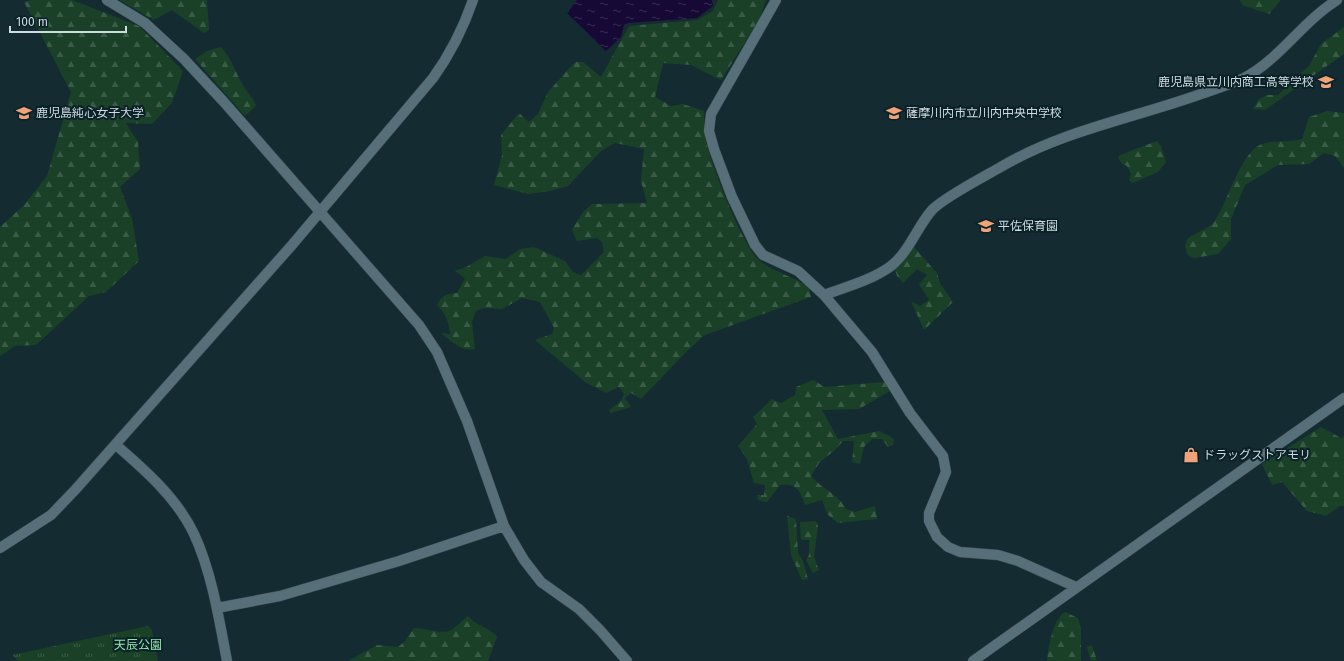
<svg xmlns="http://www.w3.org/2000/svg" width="1344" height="661" font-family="'Fira Sans','Noto Sans JP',sans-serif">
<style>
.forest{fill:url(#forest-firs)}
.park{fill:url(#park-tufts)}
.water{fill:url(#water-ripples)}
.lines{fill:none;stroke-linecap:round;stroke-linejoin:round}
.secondary-casing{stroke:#36474d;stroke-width:11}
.secondary{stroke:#576f78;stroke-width:10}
.labels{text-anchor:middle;stroke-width:4;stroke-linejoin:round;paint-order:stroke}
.poi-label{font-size:12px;fill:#cedbe0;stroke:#0a2128;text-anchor:start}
.park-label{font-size:12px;fill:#94e4ab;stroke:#0a2128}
</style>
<defs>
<pattern id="forest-firs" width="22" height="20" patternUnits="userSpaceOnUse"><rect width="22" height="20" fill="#1a4127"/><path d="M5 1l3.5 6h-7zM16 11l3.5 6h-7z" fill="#3a5c46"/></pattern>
<pattern id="park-tufts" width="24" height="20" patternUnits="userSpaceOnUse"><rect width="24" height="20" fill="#1a4127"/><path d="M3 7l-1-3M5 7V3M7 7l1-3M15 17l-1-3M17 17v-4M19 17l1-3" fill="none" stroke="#3a5c46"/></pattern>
<pattern id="water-ripples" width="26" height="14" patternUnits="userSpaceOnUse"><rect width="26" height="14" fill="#160936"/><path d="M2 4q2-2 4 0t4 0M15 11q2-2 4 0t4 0" fill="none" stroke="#372c53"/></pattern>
</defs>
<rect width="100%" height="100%" fill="#142b32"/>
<path class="forest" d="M 31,0 L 72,0 L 139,26 L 183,71 L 172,103 L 152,124 L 126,123 L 138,142 L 140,169 L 120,187 L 132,218 L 139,261 L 106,292 L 89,296 L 36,345 L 15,346 L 0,356 L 0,227 L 25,204 L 47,176 L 71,92 L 24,2 Z
M 119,0 L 207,0 L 209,30 L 204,33 L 172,10 L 154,20 Z
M 718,0 L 766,0 L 759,20 L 721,80 L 691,65 L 663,63 L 655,97 L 671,106 L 683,104 L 704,111 C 704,119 704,128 705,136 C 708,158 743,248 760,261 C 774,272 794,277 809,287 L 811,297 L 705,335 L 688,350 L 641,399 L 631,393 L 625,398 L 631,407 L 611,413 L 609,410 L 621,401 L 624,394 L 619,387 L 606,393 L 585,382 L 535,340 L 552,334 L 554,328 L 540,302 L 522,298 L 502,309 L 484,308 L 476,311 L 472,322 L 475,349 C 462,352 450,341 441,333 L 450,334 C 449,322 446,314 437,305 C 442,295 446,294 457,293 L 465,278 L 455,271 L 466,267 L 485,256 L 506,259 L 520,249 L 534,247 L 565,261 L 573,272 L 581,275 L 604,252 L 602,242 L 597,238 L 577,241 L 572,230 L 583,212 L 592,204 L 647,203 L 641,181 L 644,149 L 615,143 L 601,151 L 568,186 L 550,191 L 528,194 L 494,185 L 502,155 L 501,135 L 519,113 L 529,122 L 538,114 L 548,92 L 575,62 L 583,62 L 601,77 L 629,26 L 697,20 L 713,11 Z
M 1240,0 L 1281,0 L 1269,14 L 1242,5 Z
M 1344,27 L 1344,54 L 1265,110 L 1253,109 L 1259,99 L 1267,95 L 1278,95 L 1309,66 L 1321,44 Z
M 221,47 C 232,60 235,71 243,85 C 247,93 253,97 256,106 L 245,116 L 195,59 L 207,51 Z
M 1327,111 L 1344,113 L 1344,168 L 1335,156 L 1324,153 L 1309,164 L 1278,165 L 1245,185 L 1231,219 L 1231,239 L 1218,254 L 1194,258 L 1188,255 C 1185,249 1184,244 1188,238 C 1196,233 1209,228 1214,222 C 1227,204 1241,151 1262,144 C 1274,140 1288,143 1302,139 L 1309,117 Z
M 1157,141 L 1161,146 L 1166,162 L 1158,172 L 1133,183 L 1129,180 L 1131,174 L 1127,166 L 1122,164 L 1118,158 L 1120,155 Z
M 913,246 L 937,273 L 940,283 L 953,302 L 924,330 L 911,301 L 920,306 L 929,300 L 919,284 L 927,275 L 917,269 L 903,283 L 897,276 L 894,267 L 903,262 Z
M 813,380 L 825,387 L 885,382 L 890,391 L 859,409 L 822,410 L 838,439 L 880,431 C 884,435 890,434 894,440 L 893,445 L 888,447 L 882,439 L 872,439 L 864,447 L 860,464 L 852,462 L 854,441 L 843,441 L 835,450 L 819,463 L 811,476 C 822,489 838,493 846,509 L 855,512 L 875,506 L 877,519 L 838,523 L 827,514 L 822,500 L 805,505 C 800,490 797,483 780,485 L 767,502 L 758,500 L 757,495 L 764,495 L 765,485 L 754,483 L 747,459 L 738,446 L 757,424 L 753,417 L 772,399 L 781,403 L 795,395 L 796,387 Z
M 1321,427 L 1341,438 L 1344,436 L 1344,506 L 1340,506 L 1326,516 L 1307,511 L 1282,482 L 1272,485 L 1262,464 Z
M 787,516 L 796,519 L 798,553 L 803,561 L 808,579 L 802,580 L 791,555 Z
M 816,521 L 818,526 L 814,557 L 819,570 L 813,573 L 806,560 L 809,555 L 809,540 L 801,540 L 800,522 Z
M 1065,612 L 1078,618 L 1081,629 L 1081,661 L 1047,661 C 1049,646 1052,621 1065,612 Z
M 468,616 C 475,626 489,626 497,637 L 488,661 L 348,661 L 377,645 L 398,647 L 404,642 L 414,628 C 424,628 444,635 451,630 C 457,627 462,620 468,616 Z
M 1092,645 L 1097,661 L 1091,661 L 1087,647 Z"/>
<path class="park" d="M 148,626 L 152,630 L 158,661 L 18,661 L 12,655 Z"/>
<path class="water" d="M 577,0 L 712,0 L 713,6 L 697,18 L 628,23 L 624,25 L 621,37 L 606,51 L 567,13 Z"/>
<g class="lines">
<defs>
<path id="secondary" d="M 107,0 L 145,23 L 184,59 L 223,101 L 419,325 L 437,352 L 467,421 L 504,526 L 524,560 L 541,582 L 579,609 L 600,630 L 627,661
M 776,0 L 711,114 L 709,131 L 714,149 L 732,197 L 755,245 L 763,255 L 798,271 L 824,295 L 872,352 L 910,413 L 943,456 L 946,472 L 929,513 L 929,521 L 937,537 L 948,547 L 960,552 L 998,555 L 1018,561 L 1076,587
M 824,295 C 846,287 872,280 891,266 C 909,252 917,227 932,210 C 943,198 983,177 999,168 C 1061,131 1130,119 1198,95 C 1213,90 1229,85 1244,78 C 1280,59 1302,22 1337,0
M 116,445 C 145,470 177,498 194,534 C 212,573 219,619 227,661
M 0,548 L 51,515 L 75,490 L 292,245 L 433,78 C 451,53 463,29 473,0
M 217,608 L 280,596 L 399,561 L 504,526
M 973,661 L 1344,398"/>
</defs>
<use href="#secondary" class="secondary-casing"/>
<use href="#secondary" class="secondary"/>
</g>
<defs>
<symbol id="school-bare" viewBox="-9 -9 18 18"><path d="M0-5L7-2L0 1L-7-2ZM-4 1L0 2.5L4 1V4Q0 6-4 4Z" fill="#f0a378" stroke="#0a2128" stroke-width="2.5" paint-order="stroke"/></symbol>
<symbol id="university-bare" viewBox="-9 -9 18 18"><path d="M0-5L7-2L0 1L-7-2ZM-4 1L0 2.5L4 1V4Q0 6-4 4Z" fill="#f0a378" stroke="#0a2128" stroke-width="2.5" paint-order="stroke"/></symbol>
<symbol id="shop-bare" viewBox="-9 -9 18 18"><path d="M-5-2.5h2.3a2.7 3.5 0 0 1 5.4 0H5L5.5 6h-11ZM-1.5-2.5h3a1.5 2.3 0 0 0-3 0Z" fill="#f0a378" stroke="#0a2128" stroke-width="2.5" paint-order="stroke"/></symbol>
</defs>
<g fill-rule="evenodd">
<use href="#school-bare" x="1315" y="71" width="22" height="22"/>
<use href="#university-bare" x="13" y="102" width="22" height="22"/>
<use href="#school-bare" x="883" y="102" width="22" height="22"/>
<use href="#school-bare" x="975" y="215" width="22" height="22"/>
<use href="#shop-bare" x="1180" y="444" width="22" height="22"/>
</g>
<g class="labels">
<g class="poi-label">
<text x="1314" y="86" text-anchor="end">鹿児島県立川内商工高等学校</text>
<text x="36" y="117">鹿児島純心女子大学</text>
<text x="906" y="117">薩摩川内市立川内中央中学校</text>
<text x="998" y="230">平佐保育園</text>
<text x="1203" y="459">ドラッグストアモリ</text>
</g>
<g class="park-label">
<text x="138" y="649">天辰公園</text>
</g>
</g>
<path d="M10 26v6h116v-6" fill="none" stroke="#cedbe0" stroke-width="2"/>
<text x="16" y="26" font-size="12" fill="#cedbe0" stroke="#0a2128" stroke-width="3" paint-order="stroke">100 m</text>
</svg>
